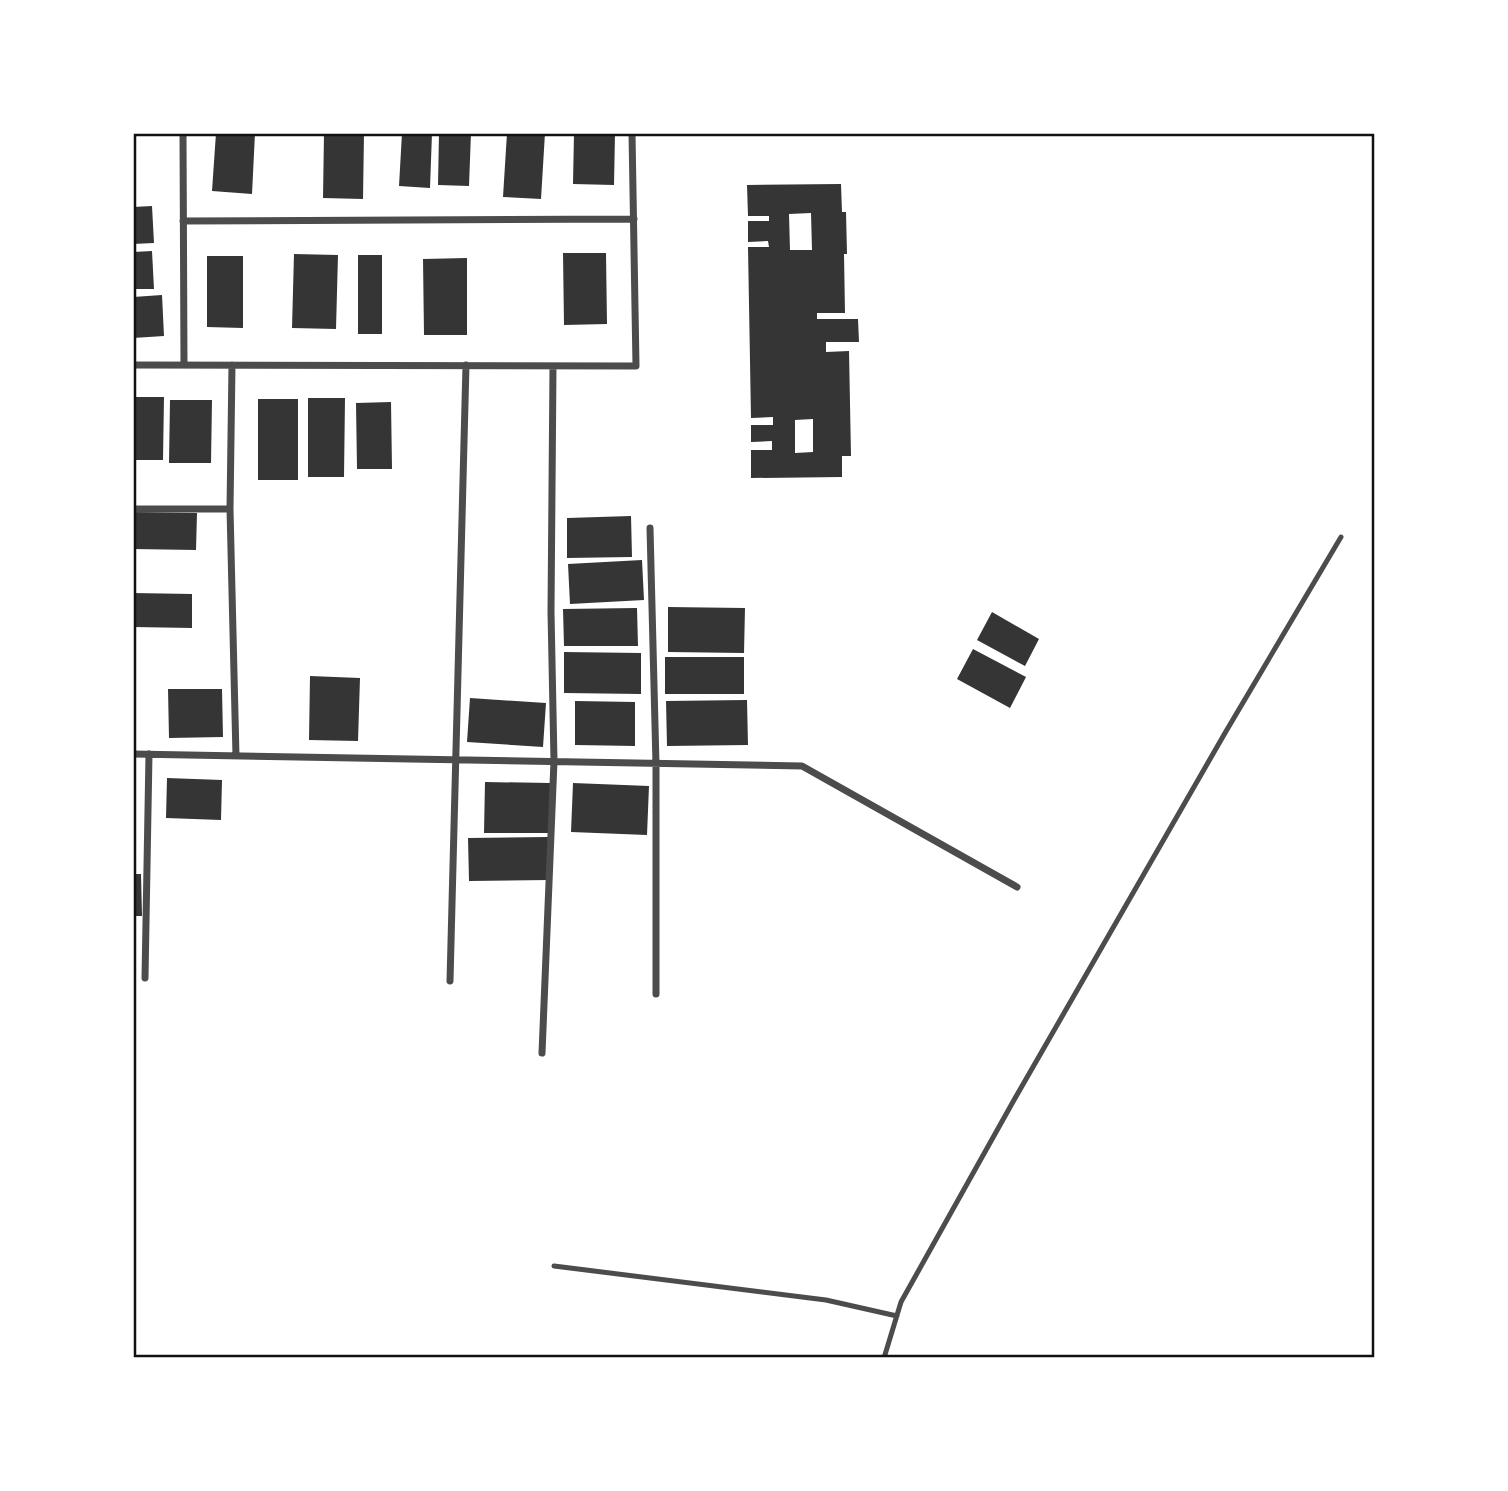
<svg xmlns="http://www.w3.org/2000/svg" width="1508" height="1491" font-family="'Source Serif 4',serif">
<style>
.building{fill:#353535;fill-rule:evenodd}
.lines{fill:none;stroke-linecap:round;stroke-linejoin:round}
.service{stroke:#4c4c4c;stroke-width:5}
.minor{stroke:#4c4c4c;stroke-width:7}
.neatline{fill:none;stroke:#111;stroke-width:2.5}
</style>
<rect width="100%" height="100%" fill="#fff"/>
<path class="building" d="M 216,133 L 255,133 L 252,194 L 212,191 Z
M 324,133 L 364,133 L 363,199 L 323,198 Z
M 402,133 L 432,133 L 430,188 L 399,186 Z
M 439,133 L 471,133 L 469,186 L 438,185 Z
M 507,133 L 545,133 L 541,199 L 503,197 Z
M 574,133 L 615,133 L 614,185 L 573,184 Z
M 841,184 L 842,212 L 846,212 L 847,254 L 844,254 L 845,313 L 817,313 L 817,319 L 858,319 L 859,342 L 826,342 L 826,352 L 849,351 L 851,456 L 842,456 L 842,477 L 751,478 L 751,450 L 772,450 L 772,441 L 751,442 L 751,425 L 773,425 L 773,417 L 751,418 L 748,247 L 769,247 L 768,241 L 748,242 L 748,221 L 769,221 L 769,216 L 748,216 L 747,185 ZM 811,213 L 812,250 L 790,250 L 789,214 ZM 813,419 L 813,452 L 795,453 L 795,420 Z
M 152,206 L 154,243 L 133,244 L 133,207 Z
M 152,251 L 154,289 L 133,289 L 133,252 Z
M 563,253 L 606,253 L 607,324 L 564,325 Z
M 294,254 L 338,255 L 336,329 L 292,328 Z
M 358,255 L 382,255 L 382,334 L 358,334 Z
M 207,256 L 243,256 L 243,328 L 207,327 Z
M 467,258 L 467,335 L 424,335 L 423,259 Z
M 162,295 L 164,336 L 133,338 L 133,297 Z
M 133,397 L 164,397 L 163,460 L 133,460 Z
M 308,398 L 345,398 L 344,477 L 308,477 Z
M 258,399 L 298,399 L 298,480 L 258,480 Z
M 170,400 L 212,400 L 211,463 L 169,463 Z
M 391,402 L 392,469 L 357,469 L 356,403 Z
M 133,512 L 197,513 L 196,550 L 133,549 Z
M 631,516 L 632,557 L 567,558 L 567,518 Z
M 642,560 L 644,600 L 570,604 L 568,564 Z
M 133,593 L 192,594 L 192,628 L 133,627 Z
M 668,607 L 745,608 L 744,653 L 668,652 Z
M 637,608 L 638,646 L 564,646 L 563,609 Z
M 992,612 L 1039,639 L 1025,666 L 977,640 Z
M 973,649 L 1026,677 L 1010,708 L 957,679 Z
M 564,652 L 641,653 L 641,694 L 564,693 Z
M 665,657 L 744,657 L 744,694 L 665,694 Z
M 310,676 L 360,678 L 358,741 L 309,740 Z
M 168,689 L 222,689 L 223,737 L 169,738 Z
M 470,698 L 546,703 L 543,747 L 467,742 Z
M 747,700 L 748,745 L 667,746 L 666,701 Z
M 575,701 L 635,702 L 635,746 L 575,745 Z
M 167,778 L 222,780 L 221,820 L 166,818 Z
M 485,782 L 550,783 L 550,833 L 484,833 Z
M 573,783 L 649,786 L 647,835 L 571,832 Z
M 548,837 L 549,880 L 469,881 L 468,838 Z
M 133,874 L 141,874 L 142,916 L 133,916 Z"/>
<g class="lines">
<path class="service" d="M 554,1266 L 826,1300 L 897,1316
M 884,1358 L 901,1302 L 1014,1100 L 1225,733 L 1341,537"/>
<path class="minor" d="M 183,133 L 184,365
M 183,221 L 634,219
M 133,365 L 636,366 L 632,133
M 133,509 L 230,509 L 232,365
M 230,509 L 236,756
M 650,528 L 656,764 L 656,994
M 133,754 L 802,766 L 1017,887
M 145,978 L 149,754
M 450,981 L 466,365
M 542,1053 L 554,761 L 551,612 L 553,366"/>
</g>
<rect width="1508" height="1491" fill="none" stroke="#ffffff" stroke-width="270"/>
<rect x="135" y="135" width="1238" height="1221" class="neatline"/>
</svg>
